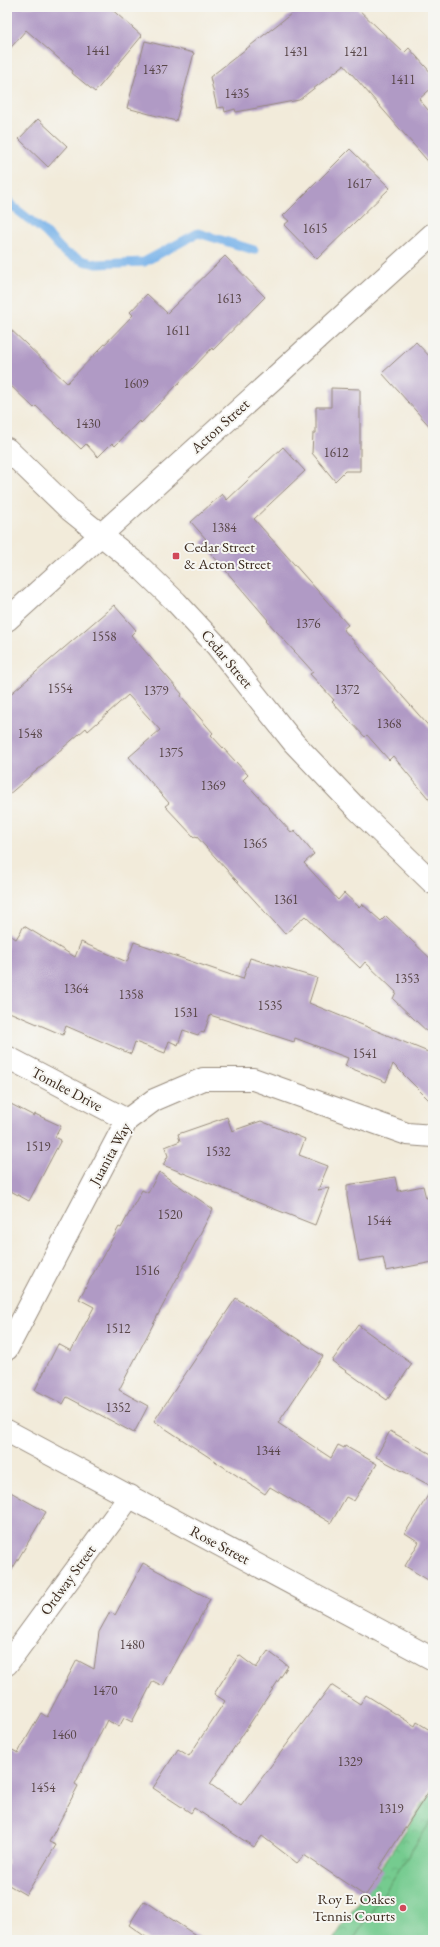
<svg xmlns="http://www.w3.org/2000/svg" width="440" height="1947" font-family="'EB Garamond',serif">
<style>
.park{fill:url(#park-crowns);stroke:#587a56}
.pitch{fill:#75cb8f;stroke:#587a56}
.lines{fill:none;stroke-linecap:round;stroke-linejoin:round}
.stream{stroke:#78b2e9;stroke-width:9}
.building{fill:#b09ac5}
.street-casing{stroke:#968a7c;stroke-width:24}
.secondary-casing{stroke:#968a7c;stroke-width:24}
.street{stroke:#fff;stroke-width:22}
.secondary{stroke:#fff;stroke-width:22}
.poi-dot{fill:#d1495b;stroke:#f6f6f2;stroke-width:1.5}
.labels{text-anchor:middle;stroke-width:4;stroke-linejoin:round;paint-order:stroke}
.number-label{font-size:13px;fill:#584648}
.street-label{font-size:15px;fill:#3b2a1e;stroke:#f6f6f2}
.poi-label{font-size:15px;fill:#3b2a1e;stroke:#f6f6f2;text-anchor:start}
</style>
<defs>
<pattern id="park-crowns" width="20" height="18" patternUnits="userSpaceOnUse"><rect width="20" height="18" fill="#75cb8f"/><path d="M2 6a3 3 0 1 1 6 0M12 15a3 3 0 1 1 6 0" fill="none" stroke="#66ae7b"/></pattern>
</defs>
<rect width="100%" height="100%" fill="#f6f6f2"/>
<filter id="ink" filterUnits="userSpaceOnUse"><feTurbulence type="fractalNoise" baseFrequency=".025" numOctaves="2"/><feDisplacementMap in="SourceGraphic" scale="8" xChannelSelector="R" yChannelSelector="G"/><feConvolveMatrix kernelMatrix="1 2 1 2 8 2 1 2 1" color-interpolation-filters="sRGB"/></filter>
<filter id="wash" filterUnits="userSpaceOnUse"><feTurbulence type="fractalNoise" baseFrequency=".012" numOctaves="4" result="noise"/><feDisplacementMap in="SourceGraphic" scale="16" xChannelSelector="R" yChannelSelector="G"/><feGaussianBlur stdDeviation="0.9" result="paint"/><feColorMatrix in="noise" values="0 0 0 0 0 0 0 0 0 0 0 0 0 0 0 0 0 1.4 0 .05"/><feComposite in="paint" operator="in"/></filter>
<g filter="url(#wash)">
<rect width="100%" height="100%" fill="#f2ebda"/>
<path class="park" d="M 433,1789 L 433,1940 L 333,1940 Z"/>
<path class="pitch" d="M 433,1818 L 433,1940 L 353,1940 Z"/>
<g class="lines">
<path class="stream" d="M 7,199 L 11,205 L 45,232 L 65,253 L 84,261 L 97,264 L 144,262 L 198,233 L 254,250"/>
</g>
<g id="blocks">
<path class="building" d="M 7,7 L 109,7 L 142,36 L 95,92 L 72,73 L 73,71 L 26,30 L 7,52 Z
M 300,7 L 356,7 L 404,53 L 409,48 L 433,75 L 433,87 L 419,99 L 433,116 L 433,167 L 344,65 L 299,100 L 236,112 L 235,109 L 225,112 L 224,107 L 217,108 L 210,77 Z
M 145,41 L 194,53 L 176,121 L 127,108 Z
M 38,119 L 67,146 L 48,167 L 19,139 Z
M 350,149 L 390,188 L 317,259 L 284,225 L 289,221 L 283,216 Z
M 225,256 L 265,297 L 213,350 L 212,348 L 141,423 L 139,421 L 115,446 L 112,443 L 98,457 L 86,444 L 81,449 L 36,406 L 34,408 L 7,382 L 7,326 L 67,383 L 133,315 L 130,312 L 147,294 L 167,313 Z
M 416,342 L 433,360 L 433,430 L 382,373 Z
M 331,388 L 360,389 L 360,471 L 345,471 L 335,481 L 312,453 L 313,433 L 316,433 L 316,407 L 331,407 Z
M 283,447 L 305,471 L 254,519 L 348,625 L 343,629 L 433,731 L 433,804 L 393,756 L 389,760 L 367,735 L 365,737 L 332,702 L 334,700 L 310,674 L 313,672 L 267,621 L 268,620 L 208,550 L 202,542 L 206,539 L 191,522 L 222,494 L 227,500 Z
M 114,605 L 136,630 L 131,635 L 182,694 L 181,696 L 213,733 L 211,735 L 248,775 L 243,780 L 292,833 L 294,830 L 314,854 L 304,863 L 338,900 L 344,893 L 359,907 L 362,904 L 381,921 L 386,916 L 433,961 L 433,1037 L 393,999 L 396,992 L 365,962 L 360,968 L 305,916 L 285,934 L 196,836 L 194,837 L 165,806 L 169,803 L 129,757 L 160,730 L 128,695 L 88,731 L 86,728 L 7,796 L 7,697 Z
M 24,926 L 75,957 L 81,942 L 127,962 L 134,942 L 243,979 L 250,958 L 317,978 L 309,1003 L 433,1054 L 433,1104 L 393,1064 L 386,1082 L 345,1066 L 348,1058 L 295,1038 L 294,1042 L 210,1015 L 204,1033 L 200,1032 L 198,1035 L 183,1030 L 178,1045 L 169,1041 L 165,1053 L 135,1042 L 131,1054 L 66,1026 L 63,1035 L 7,1011 L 7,933 L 16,939 Z
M 7,1102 L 34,1116 L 35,1114 L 61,1126 L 55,1137 L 61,1140 L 29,1201 L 7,1189 Z
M 227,1117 L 232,1131 L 261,1121 L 305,1139 L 299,1155 L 328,1166 L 318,1190 L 329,1188 L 315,1225 L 163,1165 L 168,1156 L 165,1147 L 180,1141 L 178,1134 Z
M 159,1172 L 213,1209 L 119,1390 L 148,1406 L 134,1433 L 67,1397 L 63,1404 L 35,1390 L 58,1344 L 71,1351 L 94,1307 L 79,1299 L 119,1227 L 121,1228 L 142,1190 L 148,1193 Z
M 395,1177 L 398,1191 L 423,1186 L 426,1198 L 433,1196 L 433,1262 L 386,1271 L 383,1257 L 359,1261 L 347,1196 L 347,1185 Z
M 236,1298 L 323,1356 L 278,1423 L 331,1458 L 338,1445 L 344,1448 L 345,1446 L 377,1464 L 354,1501 L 346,1497 L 331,1523 L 270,1487 L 265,1494 L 154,1421 Z
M 358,1325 L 412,1364 L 387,1400 L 332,1361 Z
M 390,1431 L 433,1455 L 433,1583 L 405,1566 L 419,1542 L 405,1533 L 433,1487 L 376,1457 Z
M 7,1490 L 46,1512 L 7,1578 Z
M 143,1563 L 210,1599 L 163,1686 L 153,1681 L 132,1722 L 124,1718 L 119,1727 L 107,1720 L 75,1784 L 78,1786 L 49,1842 L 56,1845 L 26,1895 L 7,1884 L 7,1747 L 18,1753 L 41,1713 L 47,1717 L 77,1660 L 94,1669 L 99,1632 L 110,1612 L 115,1615 Z
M 268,1651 L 288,1666 L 210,1784 L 241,1806 L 331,1685 L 360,1704 L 366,1695 L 415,1726 L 417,1722 L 433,1732 L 433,1785 L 379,1868 L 383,1871 L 365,1896 L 304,1855 L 297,1863 L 262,1836 L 254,1847 L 194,1808 L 191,1813 L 153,1788 L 178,1749 L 189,1756 L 225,1701 L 214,1694 L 239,1655 L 256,1668 Z
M 144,1901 L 203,1940 L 150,1940 L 129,1925 Z"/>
</g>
</g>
<g filter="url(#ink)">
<use href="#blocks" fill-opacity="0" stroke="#968a7c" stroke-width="1"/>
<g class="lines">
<defs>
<path id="street" d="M 7,620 L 433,234
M 7,1057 L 127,1120
M 7,1349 L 127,1120 L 154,1100 L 203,1079 L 253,1079 L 407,1134 L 433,1136
M 7,1431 L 433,1659
M 7,1664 L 130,1496"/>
<path id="secondary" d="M 7,449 L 70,510 L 137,564 L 176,602 L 216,645 L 294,743 L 357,809 L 433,883"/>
</defs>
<use href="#street" class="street-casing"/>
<use href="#secondary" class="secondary-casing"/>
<use href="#street" class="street"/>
<use href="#secondary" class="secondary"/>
</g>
</g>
<g class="poi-dot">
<rect x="172" y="552" width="8" height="8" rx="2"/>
<circle cx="403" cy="1908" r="4"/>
</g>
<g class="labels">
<g class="number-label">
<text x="98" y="55">1441</text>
<text x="296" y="56">1431</text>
<text x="356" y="56">1421</text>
<text x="155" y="74">1437</text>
<text x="403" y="84">1411</text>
<text x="237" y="98">1435</text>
<text x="359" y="188">1617</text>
<text x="315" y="233">1615</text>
<text x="229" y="303">1613</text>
<text x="178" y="335">1611</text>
<text x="136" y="388">1609</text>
<text x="88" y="428">1430</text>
<text x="336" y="457">1612</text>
<text x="224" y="532">1384</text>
<text x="308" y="628">1376</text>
<text x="104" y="641">1558</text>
<text x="60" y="693">1554</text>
<text x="347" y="694">1372</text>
<text x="156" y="695">1379</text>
<text x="389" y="728">1368</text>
<text x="30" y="738">1548</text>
<text x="171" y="757">1375</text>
<text x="213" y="790">1369</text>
<text x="255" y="848">1365</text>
<text x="286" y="904">1361</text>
<text x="407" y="983">1353</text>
<text x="76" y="993">1364</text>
<text x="131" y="999">1358</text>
<text x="270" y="1010">1535</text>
<text x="186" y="1017">1531</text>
<text x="365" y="1058">1541</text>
<text x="38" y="1151">1519</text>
<text x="218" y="1156">1532</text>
<text x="170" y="1219">1520</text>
<text x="379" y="1225">1544</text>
<text x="147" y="1275">1516</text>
<text x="118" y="1333">1512</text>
<text x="118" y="1412">1352</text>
<text x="268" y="1455">1344</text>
<text x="132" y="1649">1480</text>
<text x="105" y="1695">1470</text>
<text x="64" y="1739">1460</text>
<text x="350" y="1766">1329</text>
<text x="43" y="1792">1454</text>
<text x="391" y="1813">1319</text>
</g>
<g class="street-label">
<text transform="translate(220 426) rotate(-42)" y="5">Acton Street</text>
<text transform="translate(227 659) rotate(50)" y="5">Cedar Street</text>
<text transform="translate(67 1089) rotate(28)" y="5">Tomlee Drive</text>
<text transform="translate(110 1154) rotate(-61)" y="5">Juanita Way</text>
<text transform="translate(220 1545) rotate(28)" y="5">Rose Street</text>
<text transform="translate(68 1580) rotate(-54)" y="5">Ordway Street</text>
</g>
<g class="poi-label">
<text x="184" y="552">Cedar Street<tspan x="184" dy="17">&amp; Acton Street</tspan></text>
<text x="395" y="1904" text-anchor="end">Roy E. Oakes<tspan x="395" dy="17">Tennis Courts</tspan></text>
</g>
</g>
<rect width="440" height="1947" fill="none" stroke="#f6f6f2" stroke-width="24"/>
</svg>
